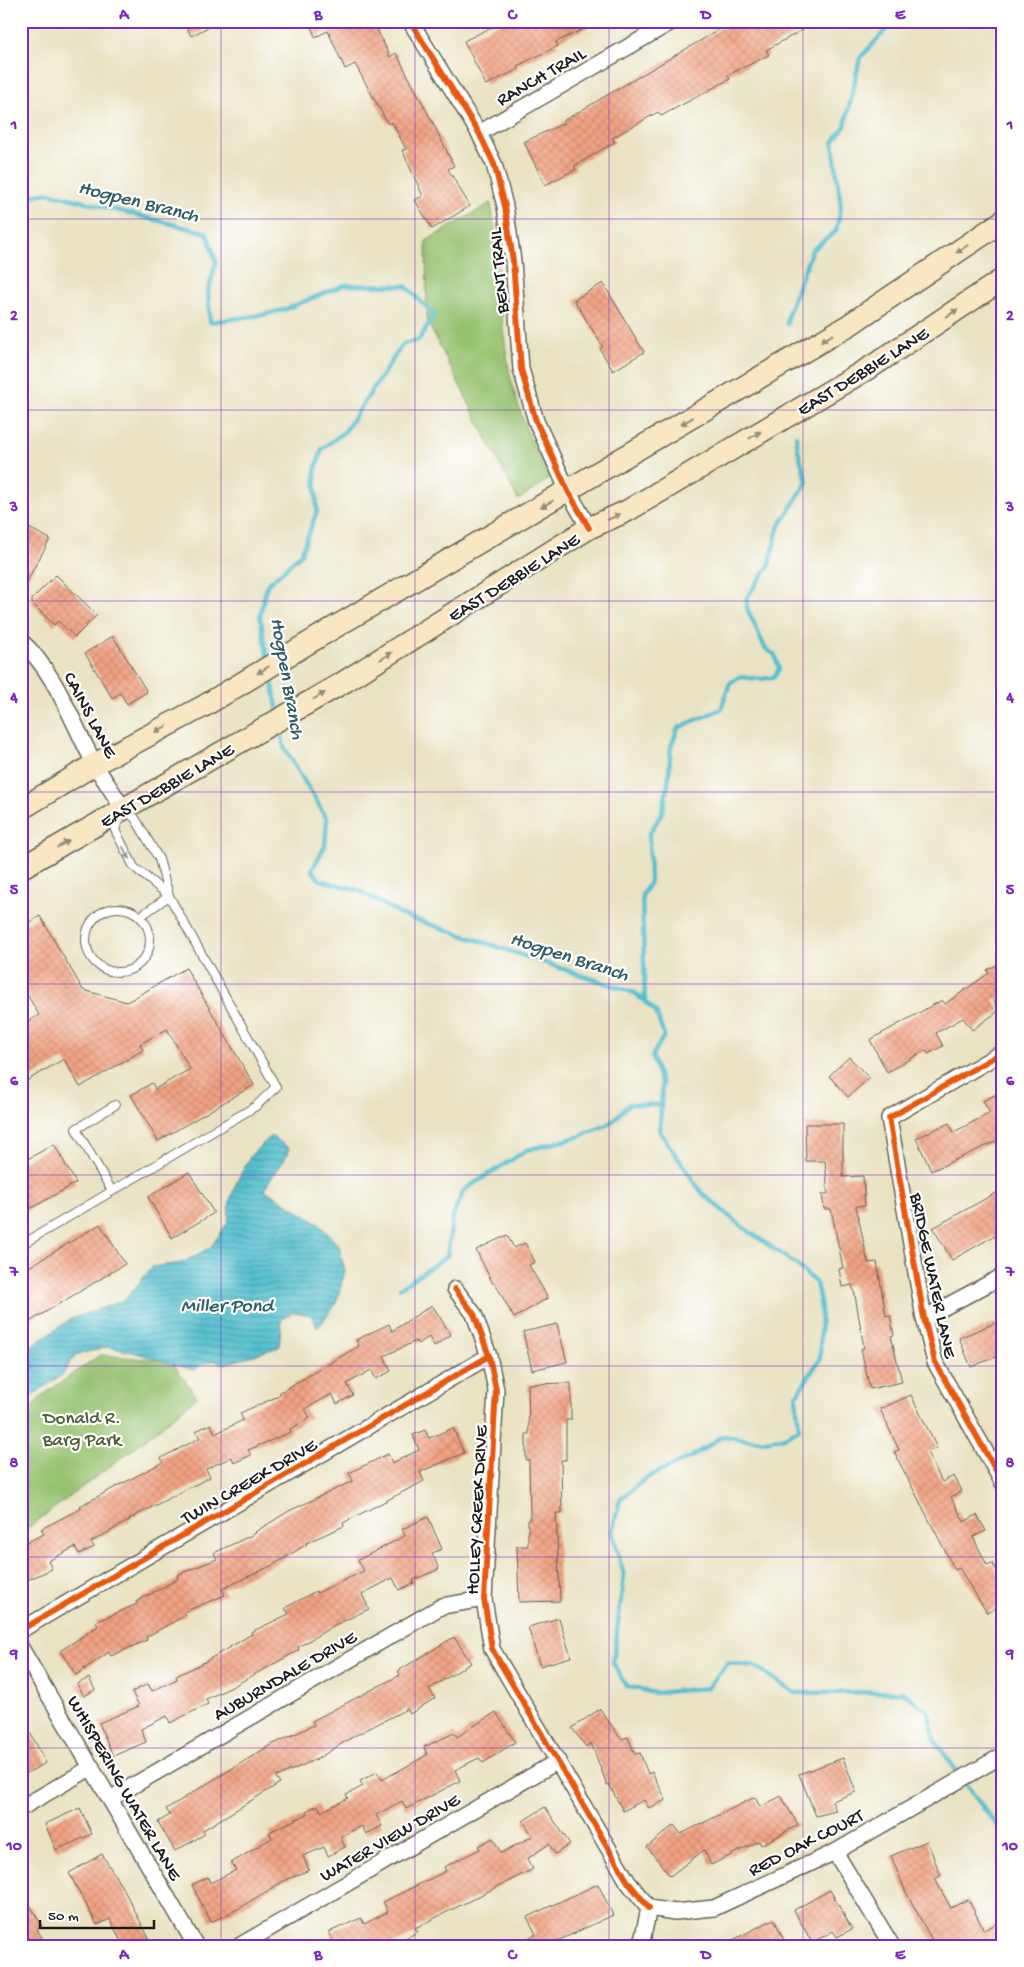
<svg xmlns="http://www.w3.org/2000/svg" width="1024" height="1967" font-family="'Gochi Hand',sans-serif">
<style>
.green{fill:#96c26f;stroke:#596f46}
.water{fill:url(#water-rules);stroke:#386e76}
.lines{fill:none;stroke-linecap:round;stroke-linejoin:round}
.stream{stroke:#53bfcf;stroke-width:4.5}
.building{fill:url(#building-cross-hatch)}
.lane-casing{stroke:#646256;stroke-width:10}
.street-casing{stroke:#646256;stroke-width:18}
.secondary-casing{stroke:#646256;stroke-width:24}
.lane{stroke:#fff;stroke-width:8}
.street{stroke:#fff;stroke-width:15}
.secondary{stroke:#f9e7c3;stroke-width:21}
.cycleway-casing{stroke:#fff;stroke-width:9}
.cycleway{stroke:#e8590c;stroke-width:6}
.oneway{fill:#968c78}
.oneway2{fill:#999}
.grid{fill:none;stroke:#7b2cbf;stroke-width:1;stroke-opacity:0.55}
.labels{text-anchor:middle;stroke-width:4.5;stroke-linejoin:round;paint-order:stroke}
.street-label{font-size:19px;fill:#1c1c1c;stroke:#fff}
.park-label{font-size:19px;fill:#4d5e3d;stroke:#fff}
.water-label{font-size:20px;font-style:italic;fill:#325d64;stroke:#fff}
.neatline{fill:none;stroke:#7b2cbf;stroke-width:2}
.grid-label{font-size:16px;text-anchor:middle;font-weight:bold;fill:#7b2cbf}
</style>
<defs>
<pattern id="water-rules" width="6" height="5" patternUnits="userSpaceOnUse" patternTransform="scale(1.25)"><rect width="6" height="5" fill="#53bfcf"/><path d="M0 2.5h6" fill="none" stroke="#449aa7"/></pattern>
<pattern id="building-cross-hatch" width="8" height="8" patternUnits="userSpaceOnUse" patternTransform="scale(1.25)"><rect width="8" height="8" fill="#f2a282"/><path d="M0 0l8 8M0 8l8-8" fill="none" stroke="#cf8b70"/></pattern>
</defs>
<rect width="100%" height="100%" fill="#fff"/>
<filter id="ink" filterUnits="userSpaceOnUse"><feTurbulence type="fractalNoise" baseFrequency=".02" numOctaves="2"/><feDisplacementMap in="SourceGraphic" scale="10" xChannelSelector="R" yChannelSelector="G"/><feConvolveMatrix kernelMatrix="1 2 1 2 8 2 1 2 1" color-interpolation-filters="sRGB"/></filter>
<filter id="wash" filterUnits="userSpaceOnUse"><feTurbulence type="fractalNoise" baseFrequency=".0096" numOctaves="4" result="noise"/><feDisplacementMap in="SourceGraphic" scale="20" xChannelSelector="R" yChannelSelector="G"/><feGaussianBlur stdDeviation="1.12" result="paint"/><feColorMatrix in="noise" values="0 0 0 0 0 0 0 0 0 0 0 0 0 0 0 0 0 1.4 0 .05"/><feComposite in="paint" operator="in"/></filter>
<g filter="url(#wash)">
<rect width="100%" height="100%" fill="#e9e3c3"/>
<path class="green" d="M 491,203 C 500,260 499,318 510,375 C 518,411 531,443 548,475 L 548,480 L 518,500 L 427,321 L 426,241 Z
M 100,1355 L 171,1361 L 197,1397 L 133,1449 L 21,1533 L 21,1419 L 43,1395 Z"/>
<path class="water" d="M 271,1136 L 289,1148 C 285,1165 271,1174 265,1190 L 319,1224 L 339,1246 L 345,1271 L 336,1304 L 318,1328 L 311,1315 L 294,1312 L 282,1318 L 279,1347 L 226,1364 L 214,1361 L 203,1364 L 193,1370 L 133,1352 L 107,1347 L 75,1355 L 63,1374 L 30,1397 L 21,1414 L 21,1353 L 71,1319 L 125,1300 L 152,1267 L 182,1263 L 211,1247 L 228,1222 L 230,1200 L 237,1181 L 251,1155 Z"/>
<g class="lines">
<path class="stream" d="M 21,197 L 49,193 L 207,233 L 216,262 L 208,292 L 210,322 L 262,315 L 286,309 L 344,285 L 406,286 L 434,315 L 419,340 L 403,344 L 345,431 L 322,449 L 315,471 L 317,511 L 301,554 L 267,585 L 260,616 L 268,660
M 787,324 L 788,314 L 812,250 L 836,231 L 841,207 L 833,142 L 845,126 L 860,58 L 894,21
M 271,673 L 278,714
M 280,727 L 284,747 L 327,819 L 325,846 L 312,870 L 320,880 L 360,891 L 402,915 L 635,993 L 656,1012 L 664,1036 L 652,1056 L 662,1085 L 660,1132 L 702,1193 L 740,1225 L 797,1265 L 816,1283 L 821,1307 L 820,1359 L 796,1396 L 799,1429 C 773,1447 753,1440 723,1436 L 691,1457 L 646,1478 L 620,1500 L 612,1532 L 624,1575 L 613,1662 L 626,1686 L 655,1693 L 707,1688 L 728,1663 L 755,1666 L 795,1693 L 903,1692 L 928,1711 L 935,1741 L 984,1809 L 998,1826 L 1003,1828
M 645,1001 L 642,895 L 650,882 L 649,834 L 662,813 L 668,784 L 671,746 L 678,728 L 721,709 L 730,683 L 739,677 L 762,679 L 774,677 L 779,669 L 775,655 L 765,648 L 747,608 L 747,597 L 769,566 L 778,528 L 807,482 L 798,450 L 796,436
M 400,1288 L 447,1256 L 453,1216 L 464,1190 L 527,1150 L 578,1137 L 611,1123 L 629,1104 L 661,1105"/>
</g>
<g id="blocks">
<path class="building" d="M 184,21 L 220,21 L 191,36 Z
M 309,21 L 373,21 L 390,57 L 396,53 L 435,127 L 454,166 L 448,169 L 470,206 L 432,229 L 415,200 L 423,196 L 402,150 L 406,149 L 392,122 L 388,124 L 355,64 L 345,69 L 328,31 L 315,37 Z
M 504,21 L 601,21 L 556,42 L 558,46 L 517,66 L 519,69 L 486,85 L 464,41 Z
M 734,21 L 819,21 L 766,50 L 769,55 L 728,75 L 730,79 L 661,116 L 658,112 L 612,138 L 615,142 L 574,166 L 576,169 L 545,185 L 524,142 L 564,123 L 563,121 Z
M 603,283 L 644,352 L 613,371 L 600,349 L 603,347 L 574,300 Z
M 21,524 L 50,539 L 21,592 Z
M 56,575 L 97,615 L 75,637 L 58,621 L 54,625 L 32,603 L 32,599 Z
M 113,636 L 147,692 L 127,704 L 120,693 L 112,698 L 85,653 Z
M 40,916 L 83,990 L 127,1002 L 186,968 L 254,1085 L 158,1141 L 131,1095 L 152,1083 L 155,1089 L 190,1069 L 167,1029 L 140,1044 L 143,1050 L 80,1087 L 64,1059 L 21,1084 L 21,1025 L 39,1015 L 21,984 L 21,927 Z
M 1003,962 L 1003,996 L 993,1000 L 1000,1010 L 972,1030 L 963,1018 L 936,1033 L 943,1046 L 928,1054 L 926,1050 L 887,1072 L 870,1040 L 942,1000 L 945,1004 L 989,973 L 987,970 Z
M 849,1057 L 869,1078 L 848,1097 L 829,1076 Z
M 999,1093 L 1003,1100 L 1003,1138 L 931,1171 L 916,1138 L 949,1123 L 954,1132 L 990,1113 L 983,1101 Z
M 805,1124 L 843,1124 L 843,1177 L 863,1176 L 865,1206 L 856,1206 L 868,1263 L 877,1262 L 886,1316 L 890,1315 L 894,1335 L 891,1336 L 902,1382 L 870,1389 L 861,1349 L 864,1348 L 855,1295 L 852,1285 L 842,1287 L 839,1269 L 843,1268 L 831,1209 L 824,1209 L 822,1194 L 828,1194 L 825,1161 L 806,1161 Z
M 54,1144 L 76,1183 L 21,1214 L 21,1163 Z
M 189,1172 L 214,1213 L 172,1238 L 148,1197 Z
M 1003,1189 L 1003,1234 L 995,1238 L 994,1236 L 952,1260 L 933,1228 Z
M 100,1224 L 125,1264 L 21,1327 L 21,1272 Z
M 507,1235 L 514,1248 L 525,1243 L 535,1262 L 529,1265 L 548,1298 L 514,1318 L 495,1283 L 493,1284 L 476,1250 Z
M 432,1305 L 451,1335 L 434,1346 L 429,1337 L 418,1344 L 416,1341 L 384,1356 L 391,1371 L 376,1379 L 371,1370 L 347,1384 L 353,1395 L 337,1404 L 332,1394 L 305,1409 L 310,1418 L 290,1429 L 291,1432 L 248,1450 L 251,1455 L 234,1463 L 232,1457 L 206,1469 L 210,1477 L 129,1519 L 130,1520 L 91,1542 L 94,1547 L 79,1554 L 75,1547 L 48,1561 L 52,1569 L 21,1583 L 21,1545 L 44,1534 L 41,1529 L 82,1508 L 80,1506 L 163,1462 L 161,1458 L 200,1438 L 196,1431 L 211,1424 L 215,1434 L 243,1420 L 240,1413 L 281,1395 L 279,1393 L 359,1346 L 356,1340 L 389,1324 L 392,1331 Z
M 995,1323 L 1003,1342 L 1003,1354 L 971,1367 L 959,1338 Z
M 557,1324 L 567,1362 L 532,1370 L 523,1332 Z
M 571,1383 L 571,1420 L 566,1420 L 566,1460 L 561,1460 L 562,1513 L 556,1513 L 560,1601 L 519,1602 L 517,1546 L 528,1546 L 528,1520 L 530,1520 L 529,1460 L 526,1460 L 526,1434 L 529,1434 L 528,1384 Z
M 911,1395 L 937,1448 L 927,1452 L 942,1482 L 954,1476 L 962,1491 L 951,1497 L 964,1522 L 977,1515 L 986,1531 L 973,1537 L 987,1565 L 992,1563 L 1003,1580 L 1003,1604 L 987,1613 L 959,1568 L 955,1570 L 894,1452 L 899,1450 L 880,1409 Z
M 453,1428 L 464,1453 L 420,1472 L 424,1481 L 343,1523 L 344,1526 L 306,1543 L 307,1544 L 275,1564 L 222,1589 L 225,1595 L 184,1612 L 186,1615 L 146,1637 L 147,1640 L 111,1656 L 109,1652 L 76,1675 L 60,1651 L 98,1626 L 96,1622 L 137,1604 L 136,1602 L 178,1579 L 177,1575 L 217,1559 L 214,1553 L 256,1533 L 255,1532 L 289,1511 L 353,1481 L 349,1473 L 388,1454 L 392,1463 L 419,1450 L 413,1435 L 425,1430 L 429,1438 Z
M 428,1517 L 442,1549 L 432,1553 L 439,1569 L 413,1580 L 414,1583 L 399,1590 L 393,1578 L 362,1594 L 369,1609 L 335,1625 L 298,1647 L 299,1650 L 230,1688 L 206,1699 L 208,1704 L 170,1723 L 167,1716 L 141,1729 L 146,1742 L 113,1756 L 99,1723 L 139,1706 L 132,1692 L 148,1684 L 152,1691 L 177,1679 L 176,1676 L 201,1664 L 252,1634 L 251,1632 L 289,1614 L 285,1608 L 316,1591 L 317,1593 L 364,1571 L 358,1560 L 405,1536 L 402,1529 Z
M 559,1618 L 571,1657 L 540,1666 L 528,1627 Z
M 454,1637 L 471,1663 L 429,1689 L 435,1698 L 410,1714 L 407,1709 L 354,1736 L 317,1759 L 276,1777 L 280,1783 L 203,1830 L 205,1834 L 175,1851 L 158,1822 L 170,1815 L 166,1809 L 269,1746 L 314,1725 L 312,1721 L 400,1675 L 398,1671 Z
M 89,1678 L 95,1690 L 84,1696 L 77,1684 Z
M 600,1709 L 621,1739 L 628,1737 L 635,1754 L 640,1753 L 648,1774 L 652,1772 L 666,1800 L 649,1808 L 644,1800 L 623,1811 L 609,1784 L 607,1785 L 591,1743 L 586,1747 L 572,1728 Z
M 496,1712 L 515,1742 L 483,1763 L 479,1758 L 455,1770 L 460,1781 L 406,1809 L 402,1801 L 376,1815 L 382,1826 L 366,1834 L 362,1826 L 340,1837 L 345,1847 L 328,1856 L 324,1847 L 303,1856 L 309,1870 L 284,1881 L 244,1905 L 244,1906 L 211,1922 L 192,1885 L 208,1877 L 210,1883 L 236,1870 L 231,1863 L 272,1838 L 269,1832 L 308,1814 L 306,1811 L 318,1805 L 321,1812 L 348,1798 L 346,1795 L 363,1786 L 360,1781 L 377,1772 L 382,1780 L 427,1755 L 424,1747 L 454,1733 L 457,1737 Z
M 21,1715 L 46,1763 L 21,1776 Z
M 843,1758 L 856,1792 L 832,1801 L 836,1811 L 816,1816 L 799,1774 Z
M 781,1796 L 798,1825 L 761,1845 L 759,1841 L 711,1865 L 704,1850 L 670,1876 L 647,1847 L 674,1825 L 681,1834 L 755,1797 L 760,1807 Z
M 545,1807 L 570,1844 L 555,1854 L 549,1844 L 527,1859 L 533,1869 L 415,1928 L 418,1932 L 389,1946 L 335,1946 L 329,1932 L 361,1918 L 364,1924 L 388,1912 L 383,1902 L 446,1871 L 444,1867 L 480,1849 L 478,1846 L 493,1838 L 501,1853 L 533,1836 L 523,1821 Z
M 80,1808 L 92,1834 L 56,1850 L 45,1824 Z
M 927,1841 L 941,1876 L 935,1879 L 951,1908 L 968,1899 L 984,1930 L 998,1923 L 1003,1936 L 984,1946 L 935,1946 L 905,1890 L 891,1856 Z
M 102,1854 L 126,1894 L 153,1946 L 123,1946 L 110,1919 L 97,1925 L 69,1873 Z
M 598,1884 L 613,1915 L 547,1946 L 513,1946 L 536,1934 L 527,1917 Z
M 830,1890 L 852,1929 L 837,1937 L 833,1931 L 812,1943 L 794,1910 Z
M 30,1905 L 42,1926 L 37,1929 L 47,1946 L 21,1946 L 21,1910 Z
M 774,1919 L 787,1946 L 721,1946 Z"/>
</g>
</g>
<g filter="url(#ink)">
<use href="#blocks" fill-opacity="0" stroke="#646256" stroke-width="1"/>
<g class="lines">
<defs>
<path id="lane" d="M 119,818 L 115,830 L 134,867 L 169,896
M86 940a32 32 0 1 1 64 0a32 32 0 1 1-64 0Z
M 141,916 L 169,896
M 112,1191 L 76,1129 L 115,1105
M 21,1245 L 256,1106 L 276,1087 L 169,896 L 159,859 L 135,818 L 124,810"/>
<path id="street" d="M 410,21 L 479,133 L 494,164 L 505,206 L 513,261 L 521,369 L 536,421 L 568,491 L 589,528
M 479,133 L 673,21
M 21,641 C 56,673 72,722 94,763 C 103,779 114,793 123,809
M 1003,1052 L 889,1118 L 924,1318 L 935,1362 L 1003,1483
M 455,1289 L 474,1314 L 489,1356 L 496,1390 L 484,1599 L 492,1649 L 628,1882 L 649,1908
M 924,1318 L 1003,1276
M 21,1630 L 489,1356
M 21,1648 L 196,1946
M 110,1799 L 442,1606 L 484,1599
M 21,1808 L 92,1767
M 835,1852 L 892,1946
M 239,1946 L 558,1761
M 641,1946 L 649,1908 L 675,1912 L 714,1908 L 835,1852 L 1003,1755"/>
<path id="secondary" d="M 21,809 L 95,764 L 204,706 L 335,627 L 849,325 L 1003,221
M 21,868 L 344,682 L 589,528 L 627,511 L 874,365 L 1003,279"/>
</defs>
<use href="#lane" class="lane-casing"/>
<use href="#street" class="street-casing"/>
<use href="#secondary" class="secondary-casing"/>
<use href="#lane" class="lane"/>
<use href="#street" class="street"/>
<use href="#secondary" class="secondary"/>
<defs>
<path id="cycleway" d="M 410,21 L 479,133 L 494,164 L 505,206 L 513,261 L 521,369 L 536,421 L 568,491 L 589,528
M 1003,1052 L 889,1118 L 924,1318 L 935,1362 L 1003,1483
M 455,1289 L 474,1314 L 489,1356 L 496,1390 L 484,1599 L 492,1649 L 628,1882 L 649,1908
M 21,1630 L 489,1356"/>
</defs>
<use href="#cycleway" class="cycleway-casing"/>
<use href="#cycleway" class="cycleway"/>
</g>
<defs><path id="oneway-solid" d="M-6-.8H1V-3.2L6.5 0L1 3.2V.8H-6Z" transform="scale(1.25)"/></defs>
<g class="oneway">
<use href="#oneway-solid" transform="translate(962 249) rotate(146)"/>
<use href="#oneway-solid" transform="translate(952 313) rotate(-34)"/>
<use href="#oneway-solid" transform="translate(827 338) rotate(149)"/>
<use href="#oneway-solid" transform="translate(687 421) rotate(149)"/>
<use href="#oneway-solid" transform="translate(755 435) rotate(-31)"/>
<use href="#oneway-solid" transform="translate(547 504) rotate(150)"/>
<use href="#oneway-solid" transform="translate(614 517) rotate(-25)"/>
<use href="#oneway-solid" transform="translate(386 656) rotate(-32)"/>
<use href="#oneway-solid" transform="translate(263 670) rotate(149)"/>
<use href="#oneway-solid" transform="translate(319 696) rotate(-30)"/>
<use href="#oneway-solid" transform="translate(161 729) rotate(152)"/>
<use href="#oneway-solid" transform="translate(63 844) rotate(-30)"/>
</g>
<use class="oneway2" href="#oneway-solid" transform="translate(126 853) rotate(63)"/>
</g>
<path class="grid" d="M 221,21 L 221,1946M 415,21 L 415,1946M 609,21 L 609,1946M 803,21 L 803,1946M 21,219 L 1003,219M 21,410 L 1003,410M 21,601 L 1003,601M 21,792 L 1003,792M 21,984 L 1003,984M 21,1175 L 1003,1175M 21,1366 L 1003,1366M 21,1557 L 1003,1557M 21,1748 L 1003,1748"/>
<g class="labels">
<g class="street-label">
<text transform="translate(540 75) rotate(-30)" y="7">RANCH TRAIL</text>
<text transform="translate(497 271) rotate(-95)" y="7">BENT TRAIL</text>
<text transform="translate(862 370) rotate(-32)" y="7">EAST DEBBIE LANE</text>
<text transform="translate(513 576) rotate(-32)" y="7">EAST DEBBIE LANE</text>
<text transform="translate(92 714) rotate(62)" y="7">CAINS LANE</text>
<text transform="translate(166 784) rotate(-30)" y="7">EAST DEBBIE LANE</text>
<text transform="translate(935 1275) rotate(78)" y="7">BRIDGE WATER LANE</text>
<text transform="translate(248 1480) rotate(-30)" y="7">TWIN CREEK DRIVE</text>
<text transform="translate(475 1510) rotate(-87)" y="7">HOLLEY CREEK DRIVE</text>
<text transform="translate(284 1674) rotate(-30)" y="7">AUBURNDALE DRIVE</text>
<text transform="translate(126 1787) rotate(60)" y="7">WHISPERING WATER LANE</text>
<text transform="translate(389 1836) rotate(-30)" y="7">WATER VIEW DRIVE</text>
<text transform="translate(805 1841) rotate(-27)" y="7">RED OAK COURT</text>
</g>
<g class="park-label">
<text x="82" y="1423">Donald R.<tspan x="82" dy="22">Barg Park</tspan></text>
</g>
<g class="water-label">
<text transform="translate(139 200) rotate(14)" y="7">Hogpen Branch</text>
<text transform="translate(289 678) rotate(80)" y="7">Hogpen Branch</text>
<text transform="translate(570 955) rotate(18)" y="7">Hogpen Branch</text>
<text x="227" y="1311">Miller Pond</text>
</g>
</g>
<rect width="1024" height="1967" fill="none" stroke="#fff" stroke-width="55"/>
<path d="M40 1920v8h114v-8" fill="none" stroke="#1c1c1c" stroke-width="2.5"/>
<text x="48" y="1920" font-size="15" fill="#1c1c1c" stroke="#ffffff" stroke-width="4" paint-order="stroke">50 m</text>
<rect x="28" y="28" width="968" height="1912" class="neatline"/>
<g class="grid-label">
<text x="124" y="19">A</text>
<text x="318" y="19">B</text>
<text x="512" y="19">C</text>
<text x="706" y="19">D</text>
<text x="900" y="19">E</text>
<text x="14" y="129">1</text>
<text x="1010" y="129">1</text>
<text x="14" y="320">2</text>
<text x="1010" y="320">2</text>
<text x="14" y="511">3</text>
<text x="1010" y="511">3</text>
<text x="14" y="702">4</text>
<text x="1010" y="702">4</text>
<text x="14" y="894">5</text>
<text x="1010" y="894">5</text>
<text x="14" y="1085">6</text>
<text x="1010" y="1085">6</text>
<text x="14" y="1276">7</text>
<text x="1010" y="1276">7</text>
<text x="14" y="1467">8</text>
<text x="1010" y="1467">8</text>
<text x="14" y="1658">9</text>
<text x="1010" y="1658">9</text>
<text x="14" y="1850">10</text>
<text x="1010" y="1850">10</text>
<text x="124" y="1959">A</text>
<text x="318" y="1959">B</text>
<text x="512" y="1959">C</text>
<text x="706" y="1959">D</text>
<text x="900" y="1959">E</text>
</g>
</svg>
